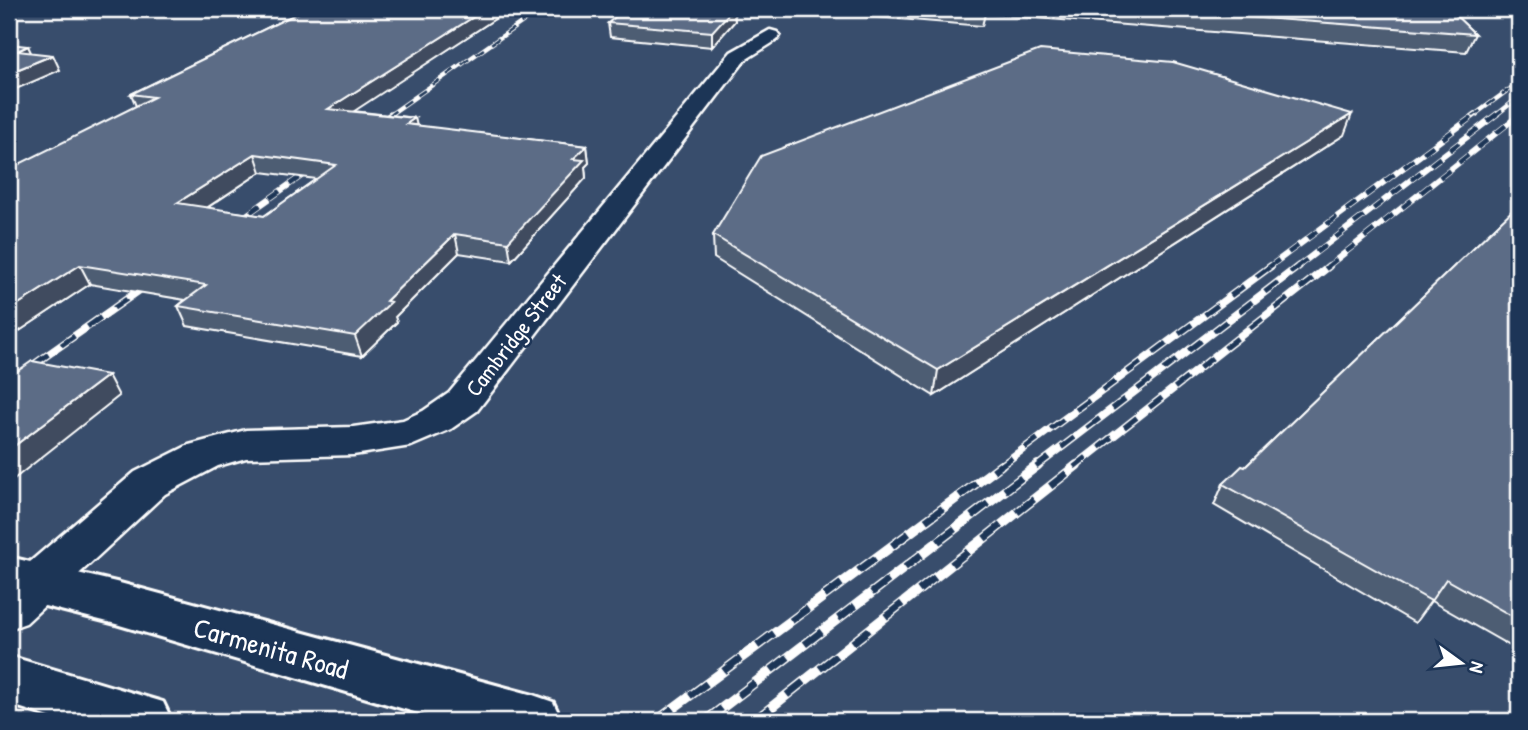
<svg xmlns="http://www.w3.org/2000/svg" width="1528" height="730" font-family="'Patrick Hand',sans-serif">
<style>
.built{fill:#394e6c}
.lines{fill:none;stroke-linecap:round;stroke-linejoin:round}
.minor-casing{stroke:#fff;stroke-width:5}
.major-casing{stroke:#fff;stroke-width:6}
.minor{fill:#1d3557;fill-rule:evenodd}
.major{fill:#1d3557;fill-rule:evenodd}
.rail-far3-casing{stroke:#fff;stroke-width:4.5}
.rail-far2-casing{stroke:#fff;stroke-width:6}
.rail-far1-casing{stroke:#fff;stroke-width:8}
.rail-casing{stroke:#fff;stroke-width:10}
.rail-far3{stroke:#1d3557;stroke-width:2.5;stroke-dasharray:9;stroke-linecap:butt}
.rail-far2{stroke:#1d3557;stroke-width:4.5;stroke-dasharray:12;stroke-linecap:butt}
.rail-far1{stroke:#1d3557;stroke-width:5;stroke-dasharray:16;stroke-linecap:butt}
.rail{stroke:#1d3557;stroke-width:7;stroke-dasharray:21;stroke-linecap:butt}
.wall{fill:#4e5d73;stroke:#fff;stroke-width:2;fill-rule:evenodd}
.shaded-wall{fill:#404c5e;stroke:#fff;stroke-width:2}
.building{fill:#5b6c86;stroke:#fff;stroke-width:2;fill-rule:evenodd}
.labels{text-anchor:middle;stroke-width:5;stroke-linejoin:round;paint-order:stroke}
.street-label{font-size:23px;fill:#fff;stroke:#1d3557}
.near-street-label{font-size:28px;fill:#fff;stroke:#1d3557}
</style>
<rect width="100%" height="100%" fill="#2a4161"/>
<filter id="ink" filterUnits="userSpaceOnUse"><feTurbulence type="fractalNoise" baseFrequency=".0143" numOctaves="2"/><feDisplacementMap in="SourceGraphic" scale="14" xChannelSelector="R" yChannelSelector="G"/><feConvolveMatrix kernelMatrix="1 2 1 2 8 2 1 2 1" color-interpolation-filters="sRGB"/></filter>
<g filter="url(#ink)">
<path class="built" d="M 9,9 L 1519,9 L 1519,721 L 9,721 Z"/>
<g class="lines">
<defs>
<path id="minor" d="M 770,30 L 777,32 L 780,36 L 777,40 L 745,60 L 477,411 L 451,429 L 411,446 L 353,455 L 246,458 L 218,466 L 165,494 L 26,623 L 9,629 L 9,580 L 135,472 L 189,445 L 246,430 L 353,427 L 403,420 L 423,411 L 449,393 L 731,52 Z"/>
<path id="major" d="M 9,557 L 116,582 L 533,695 L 553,702 L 562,721 L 445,721 L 116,624 L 9,597 Z
M 9,656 L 163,702 L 172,721 L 62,721 L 9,704 Z"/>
</defs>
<use href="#minor" class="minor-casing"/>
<use href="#major" class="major-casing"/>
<use href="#minor" class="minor"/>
<use href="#major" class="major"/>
<defs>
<path id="rail-far3" d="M 388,116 L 541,9
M 1473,116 L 1519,82
M 1495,116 L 1519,97"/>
<path id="rail-far2" d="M 372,127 L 391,114
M 231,226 L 317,165
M 1269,267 L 1476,114
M 1297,267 L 1497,114
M 1327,267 L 1519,115"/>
<path id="rail-far1" d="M 9,382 L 151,282
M 999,467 L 1271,266
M 1036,467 L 1299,266
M 1074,467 L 1329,266"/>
<path id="rail" d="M 656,721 L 1001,465
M 705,721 L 1038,465
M 754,721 L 1077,465"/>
</defs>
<use href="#rail-far3" class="rail-far3-casing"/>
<use href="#rail-far2" class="rail-far2-casing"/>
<use href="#rail-far1" class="rail-far1-casing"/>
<use href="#rail" class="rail-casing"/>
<use href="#rail-far3" class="rail-far3"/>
<use href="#rail-far2" class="rail-far2"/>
<use href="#rail-far1" class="rail-far1"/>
<use href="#rail" class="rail"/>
</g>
<path class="wall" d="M 306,9 L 510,9 L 353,111 L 415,118 L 416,126 L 587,146 L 589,163 L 585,167 L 586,178 L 511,261 L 459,253 L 395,317 L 397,322 L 362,356 L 187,326 L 178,306 L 185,300 L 90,284 L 9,338 L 136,106 L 131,94 ZM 261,172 L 316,179 L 264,216 L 207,208 Z
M 841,9 L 1449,9 L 1475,34 L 1466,52 L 985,14 L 982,26 L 841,14 Z
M 734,14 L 735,21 L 712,47 L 610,37 L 608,23 Z
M 1344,135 L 934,396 L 714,258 L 713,235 Z
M 1519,204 L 1519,651 L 1431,601 L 1415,623 L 1214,505 L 1223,484 L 1245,467 Z"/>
<path class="shaded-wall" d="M 9,9 L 29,9 L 9,16 Z
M 486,9 L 510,9 L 333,125 L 328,109 Z
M 728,9 L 739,9 L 734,14 L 735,21 L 712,47 L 712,32 Z
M 28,46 L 35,61 L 17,51 Z
M 53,55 L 60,70 L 9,92 L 9,73 Z
M 1352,114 L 1344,135 L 934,396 L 938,370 Z
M 415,118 L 419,135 L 406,124 Z
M 587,146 L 589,163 L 585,167 L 586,178 L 511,261 L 508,242 L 573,159 Z
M 255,154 L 261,172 L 185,222 L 177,203 Z
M 455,234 L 459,253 L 395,317 L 397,322 L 362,356 L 355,336 L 386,301 Z
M 80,265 L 90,284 L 9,338 L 9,310 Z
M 108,375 L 119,396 L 9,483 L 9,450 Z"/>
<path class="building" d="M 306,9 L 486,9 L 328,109 L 415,118 L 406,124 L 587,146 L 573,159 L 584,160 L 508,242 L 455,234 L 386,301 L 391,302 L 355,336 L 178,306 L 206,285 L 80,265 L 9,310 L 9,169 L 154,97 L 131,94 ZM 255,154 L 336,165 L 264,216 L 177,203 Z
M 625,9 L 733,9 L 712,32 L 608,23 Z
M 1140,9 L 1449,9 L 1475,34 Z
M 9,44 L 28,46 L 17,51 L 53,55 L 9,73 Z
M 1040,50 L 1173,62 L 1352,114 L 938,370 L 713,235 L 761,156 Z
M 1519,204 L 1519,620 L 1446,579 L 1431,601 L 1223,484 L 1242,466 L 1245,467 Z
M 32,361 L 108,375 L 9,450 L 9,377 Z"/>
</g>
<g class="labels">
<g class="street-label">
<text transform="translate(516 335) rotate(-52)" y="8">Cambridge Street</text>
</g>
<g class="near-street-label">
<text transform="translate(271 648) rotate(16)" y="10">Carmenita Road</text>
</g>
</g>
<rect width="1528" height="730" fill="none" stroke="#1d3557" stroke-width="35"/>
<rect x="18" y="18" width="1493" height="695" fill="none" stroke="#fff" stroke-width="2.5" filter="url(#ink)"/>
<g transform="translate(1461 663) rotate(105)" stroke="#1d3557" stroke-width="5" paint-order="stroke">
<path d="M0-5L12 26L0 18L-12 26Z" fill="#ffffff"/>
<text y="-10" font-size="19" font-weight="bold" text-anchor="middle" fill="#ffffff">N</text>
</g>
</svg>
